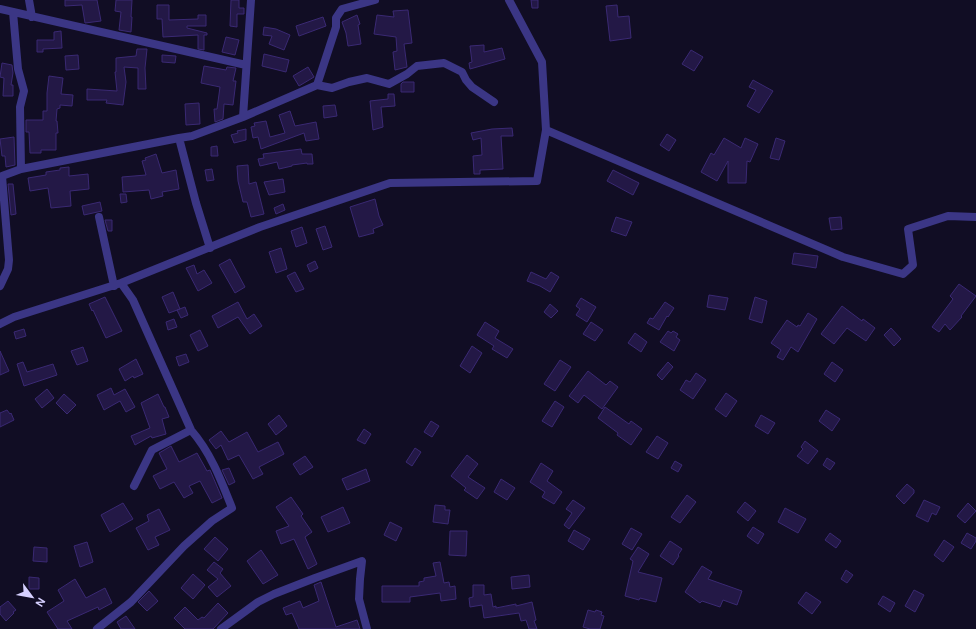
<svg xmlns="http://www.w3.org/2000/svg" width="976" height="629" font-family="'DM Sans',sans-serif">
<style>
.building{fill:#231846;stroke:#3a2973}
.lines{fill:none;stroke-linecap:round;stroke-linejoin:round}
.minor{stroke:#3b3685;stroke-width:8}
</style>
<rect width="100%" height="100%" fill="#110d24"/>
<path class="building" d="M 65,0 L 97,0 L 101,21 L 85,23 L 82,5 L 65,6 Z
M 116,0 L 132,0 L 131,17 L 132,17 L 131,32 L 119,30 L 121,12 L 115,11 Z
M 231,0 L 239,0 L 239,8 L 244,8 L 244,14 L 237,14 L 237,27 L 230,26 Z
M 531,0 L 538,0 L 538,8 L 532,8 Z
M 157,5 L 169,5 L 169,20 L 198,19 L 198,15 L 206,15 L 206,26 L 187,26 L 187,28 L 207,33 L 207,35 L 204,35 L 204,50 L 198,49 L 198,35 L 163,37 L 162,19 L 157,19 Z
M 617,5 L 618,17 L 629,16 L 631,38 L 610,41 L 606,6 Z
M 408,10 L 412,43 L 404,44 L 407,67 L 395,70 L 393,52 L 397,51 L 396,37 L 374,34 L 377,15 L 394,17 L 393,11 Z
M 357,15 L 360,24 L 358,25 L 361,44 L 348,46 L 346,33 L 342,22 Z
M 323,17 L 326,26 L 299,36 L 296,26 Z
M 264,27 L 276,29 L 290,35 L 284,50 L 269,44 L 272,36 L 263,35 Z
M 61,31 L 62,48 L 43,49 L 43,52 L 37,52 L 37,40 L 54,40 L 54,32 Z
M 226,37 L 239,40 L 235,55 L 222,52 Z
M 484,45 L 484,52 L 502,48 L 505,59 L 470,69 L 469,63 L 472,62 L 470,46 Z
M 137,49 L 147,49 L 145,68 L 146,89 L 138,89 L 138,68 L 124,67 L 126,82 L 123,105 L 106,103 L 107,100 L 87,100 L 87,89 L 117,91 L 115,72 L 116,72 L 116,58 L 136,56 Z
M 691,50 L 703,57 L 694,71 L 682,64 Z
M 264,54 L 289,60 L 286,72 L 262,66 Z
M 78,55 L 79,69 L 66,70 L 65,56 Z
M 162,55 L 176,56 L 175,63 L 162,62 Z
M 2,63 L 12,65 L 13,73 L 11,85 L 13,85 L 13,96 L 3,96 L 4,78 L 0,77 Z
M 204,66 L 226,70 L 227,67 L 236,68 L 233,81 L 236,81 L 233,105 L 224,104 L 223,119 L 215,122 L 214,109 L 217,109 L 220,87 L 201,83 Z
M 308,67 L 314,77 L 299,86 L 293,76 Z
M 49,76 L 63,78 L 61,94 L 73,95 L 72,106 L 60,105 L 60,108 L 57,109 L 56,121 L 57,121 L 58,133 L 56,133 L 56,150 L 41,150 L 41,153 L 30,153 L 29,132 L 26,132 L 26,120 L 43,120 L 43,111 L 47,111 L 47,93 Z
M 753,80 L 773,91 L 759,113 L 747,106 L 756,90 L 749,87 Z
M 403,82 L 414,82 L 414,92 L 401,92 L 401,84 Z
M 388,94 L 394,94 L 395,106 L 381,107 L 383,127 L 373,130 L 370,101 L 388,99 Z
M 199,103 L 200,124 L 186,125 L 185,104 Z
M 335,105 L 337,116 L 324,118 L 323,106 Z
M 290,111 L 295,126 L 316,122 L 319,139 L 306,141 L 304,133 L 261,149 L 258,137 L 253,138 L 251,127 L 255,126 L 254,123 L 266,121 L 270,137 L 285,133 L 279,115 Z
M 512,128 L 513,136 L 501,136 L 503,169 L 480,170 L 480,174 L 474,174 L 473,156 L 482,155 L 481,138 L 473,140 L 471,133 L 492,129 Z
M 246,129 L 246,140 L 234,143 L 231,135 L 238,133 L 237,131 Z
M 667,134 L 676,140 L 669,151 L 660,145 Z
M 14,137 L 15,165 L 6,167 L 5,156 L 2,156 L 0,139 Z
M 724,138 L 741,148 L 745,138 L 758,144 L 750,162 L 747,161 L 746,183 L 728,183 L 728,161 L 717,181 L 701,172 L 711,153 L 714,155 Z
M 776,138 L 785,141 L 779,160 L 770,158 Z
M 217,146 L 218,156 L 211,156 L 211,147 Z
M 301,149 L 302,154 L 312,154 L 313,164 L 307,164 L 307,163 L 292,165 L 292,166 L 279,169 L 277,162 L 260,166 L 258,159 L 264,158 L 263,154 Z
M 156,154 L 162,173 L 176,170 L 179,189 L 162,192 L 163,196 L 151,199 L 149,190 L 123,192 L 122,177 L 146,175 L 142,161 L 146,160 L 145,158 Z
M 248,165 L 249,184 L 256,182 L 264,214 L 251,217 L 247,202 L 243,202 L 238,181 L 237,166 Z
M 69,167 L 69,176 L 88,174 L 89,189 L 70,191 L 71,206 L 51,208 L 48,188 L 30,191 L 28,178 L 46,175 L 46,172 L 60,170 L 60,168 Z
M 212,169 L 214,180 L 207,181 L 205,170 Z
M 613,170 L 639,183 L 633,195 L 607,181 Z
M 283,179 L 285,192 L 269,195 L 264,182 Z
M 8,184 L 13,184 L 16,214 L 11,215 Z
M 120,194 L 126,194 L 127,202 L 121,203 Z
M 375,199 L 379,216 L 383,225 L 373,229 L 374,233 L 359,237 L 350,207 Z
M 100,202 L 102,211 L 84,215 L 82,206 Z
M 283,204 L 285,210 L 276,214 L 274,208 Z
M 616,217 L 632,222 L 626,236 L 611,231 Z
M 841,217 L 842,229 L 831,230 L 829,218 Z
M 105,220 L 112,220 L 112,231 L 108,231 Z
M 325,226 L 332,247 L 323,250 L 316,229 Z
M 302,227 L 307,243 L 296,247 L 291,231 Z
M 281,248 L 287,269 L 276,273 L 269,252 Z
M 794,253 L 818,256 L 816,268 L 792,264 Z
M 230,259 L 245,287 L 235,293 L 219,265 Z
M 315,261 L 318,268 L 310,272 L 307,265 Z
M 194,265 L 197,274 L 204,270 L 212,283 L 198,291 L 186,268 Z
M 295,272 L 304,289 L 296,292 L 287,276 Z
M 531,272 L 546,279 L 551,272 L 559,277 L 550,292 L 540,286 L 527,281 Z
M 959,284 L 976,296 L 961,316 L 962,317 L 950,330 L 945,324 L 939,332 L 932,327 L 953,299 L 950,296 Z
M 173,292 L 180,309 L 169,313 L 162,297 Z
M 709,295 L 728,298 L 725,310 L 707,307 Z
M 105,297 L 122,331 L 106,338 L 93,310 L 92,311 L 89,304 Z
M 755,297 L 767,301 L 762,323 L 749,319 Z
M 581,298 L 596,307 L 587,322 L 576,315 L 580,309 L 576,306 Z
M 238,302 L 247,319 L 254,314 L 262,326 L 250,334 L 238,317 L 218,328 L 212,316 Z
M 665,302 L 674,308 L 668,317 L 667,316 L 659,330 L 647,323 L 650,318 L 653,319 Z
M 550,304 L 558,311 L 551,318 L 544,312 Z
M 842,306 L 862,321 L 863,319 L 875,328 L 866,341 L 847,328 L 834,344 L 821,334 Z
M 185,307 L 188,315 L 181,318 L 177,310 Z
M 808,313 L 817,319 L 798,352 L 791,347 L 783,360 L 777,357 L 781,350 L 771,343 L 787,320 L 797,327 L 798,325 L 800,326 Z
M 174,319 L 177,327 L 168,330 L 166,322 Z
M 485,322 L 499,331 L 495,338 L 513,349 L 507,358 L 492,349 L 494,346 L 477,335 Z
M 591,322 L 603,330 L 595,341 L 583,334 Z
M 891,328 L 901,339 L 894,346 L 884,335 Z
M 24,329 L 26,336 L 16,339 L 14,332 Z
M 200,330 L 208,346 L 198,351 L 190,335 Z
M 668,331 L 671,333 L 673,331 L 678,334 L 676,337 L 680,340 L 674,351 L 660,342 Z
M 635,333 L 647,342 L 641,352 L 628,343 Z
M 472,346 L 482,353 L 470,373 L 460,366 Z
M 83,347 L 88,361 L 77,365 L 71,351 Z
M 0,351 L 9,371 L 0,375 Z
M 186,354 L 189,362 L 179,366 L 176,357 Z
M 136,359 L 143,374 L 134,378 L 133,376 L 125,381 L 119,369 Z
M 560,360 L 571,367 L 555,391 L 544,384 Z
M 23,362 L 27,372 L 53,364 L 57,375 L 24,386 L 17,364 Z
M 668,362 L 673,367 L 662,380 L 657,375 Z
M 832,362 L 843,370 L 835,382 L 824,374 Z
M 588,371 L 606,385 L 610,381 L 618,387 L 602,409 L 584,395 L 578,403 L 569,396 Z
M 696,373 L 706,380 L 693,399 L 680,390 L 686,380 L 690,382 Z
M 111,388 L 114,395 L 125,389 L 135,407 L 126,412 L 120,401 L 104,410 L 97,395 Z
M 47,389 L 54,398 L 42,408 L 35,399 Z
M 726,393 L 737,401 L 726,417 L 715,409 Z
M 64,394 L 76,405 L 67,414 L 56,403 Z
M 158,394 L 164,407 L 165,407 L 169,417 L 162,419 L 166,434 L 152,438 L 151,436 L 135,445 L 131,436 L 150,428 L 141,403 Z
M 555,401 L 564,407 L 552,427 L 542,421 Z
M 605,407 L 629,424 L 631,421 L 642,429 L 631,445 L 617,435 L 618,433 L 598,418 Z
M 7,410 L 10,414 L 11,413 L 14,420 L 0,427 L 0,413 Z
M 826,410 L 840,419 L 832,431 L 819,421 Z
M 279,415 L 287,426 L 276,435 L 268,424 Z
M 761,415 L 775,423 L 768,434 L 755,426 Z
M 431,421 L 439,426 L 432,437 L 424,432 Z
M 364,429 L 371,434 L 365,444 L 357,440 Z
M 221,431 L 229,442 L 247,432 L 258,452 L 278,442 L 284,454 L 259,467 L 263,474 L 253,479 L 239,455 L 228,460 L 221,445 L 216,449 L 209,440 Z
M 657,436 L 668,443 L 658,459 L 646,452 Z
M 805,441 L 818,451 L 808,464 L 797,456 L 803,449 L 801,447 Z
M 171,446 L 179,462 L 197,453 L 207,471 L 210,470 L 222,498 L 212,503 L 200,481 L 189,486 L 193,493 L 184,498 L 174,482 L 160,489 L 153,476 L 167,469 L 159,453 Z
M 415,448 L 421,452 L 412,466 L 406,462 Z
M 467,455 L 478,464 L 468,477 L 485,488 L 477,499 L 464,490 L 466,488 L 451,476 Z
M 305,456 L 313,467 L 300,475 L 293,464 Z
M 827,458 L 835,463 L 830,470 L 823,465 Z
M 675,461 L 682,465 L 678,472 L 671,468 Z
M 541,463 L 553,471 L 547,481 L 562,492 L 554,504 L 542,497 L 545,492 L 530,482 Z
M 229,468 L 235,482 L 229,485 L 222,470 Z
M 366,469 L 370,481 L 347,490 L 342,479 Z
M 501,479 L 515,488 L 507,500 L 494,492 Z
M 907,484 L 914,490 L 914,493 L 904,504 L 896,496 Z
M 687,495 L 696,502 L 680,523 L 671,517 Z
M 291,497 L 303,514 L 301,516 L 312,532 L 305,537 L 317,564 L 308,569 L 294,539 L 281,544 L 276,531 L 289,526 L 276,507 Z
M 573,500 L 585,508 L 569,529 L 564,525 L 572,513 L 566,509 Z
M 924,500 L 940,507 L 936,515 L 932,513 L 928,522 L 916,516 Z
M 745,502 L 756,511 L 748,521 L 737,512 Z
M 123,503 L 133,519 L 110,532 L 101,515 Z
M 968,503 L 976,511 L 965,523 L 957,516 Z
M 435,505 L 445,506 L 445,510 L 450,510 L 448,524 L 433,522 Z
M 343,507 L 350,523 L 328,532 L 321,517 Z
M 785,508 L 806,519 L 798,533 L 778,522 Z
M 159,509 L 170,530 L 155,537 L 159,545 L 148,550 L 136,528 L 149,521 L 147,515 Z
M 390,522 L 402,528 L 396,541 L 384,535 Z
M 753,527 L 764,534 L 758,544 L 747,536 Z
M 631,528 L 642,534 L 632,550 L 622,544 Z
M 574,530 L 590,539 L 583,550 L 568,541 Z
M 450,531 L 467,531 L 466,556 L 449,555 Z
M 830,533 L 841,541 L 836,548 L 825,540 Z
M 967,533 L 976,538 L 976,541 L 971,549 L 961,543 Z
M 215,537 L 228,549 L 218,561 L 204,549 Z
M 944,540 L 954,547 L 943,562 L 934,555 Z
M 670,541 L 682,549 L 678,555 L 679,556 L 673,565 L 660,556 Z
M 87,542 L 93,562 L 80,567 L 74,546 Z
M 34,547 L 47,548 L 47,562 L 33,561 Z
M 638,547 L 649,554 L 638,572 L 662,578 L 656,602 L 640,598 L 639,600 L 625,596 L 633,561 L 630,559 Z
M 261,550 L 278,575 L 263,584 L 247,561 Z
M 214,562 L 223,569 L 220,573 L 231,586 L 217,597 L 208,587 L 218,579 L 207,570 Z
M 440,562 L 444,583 L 449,582 L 450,587 L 455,586 L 456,599 L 441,601 L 440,593 L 410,597 L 410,602 L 382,602 L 382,586 L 419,586 L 419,582 L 424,581 L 424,578 L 436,576 L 433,563 Z
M 702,566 L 712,572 L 708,579 L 742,591 L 737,605 L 723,600 L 720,607 L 702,601 L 700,603 L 685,592 Z
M 846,570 L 853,575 L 847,583 L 841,579 Z
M 193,574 L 205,585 L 193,599 L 181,588 Z
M 529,575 L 530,587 L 512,589 L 511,577 Z
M 29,577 L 39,578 L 39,589 L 29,589 Z
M 75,579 L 86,598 L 105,588 L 112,603 L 99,610 L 98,607 L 67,621 L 72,629 L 58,629 L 47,612 L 64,601 L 58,590 Z
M 321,582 L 336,627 L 357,620 L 360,629 L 299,629 L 292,613 L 286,615 L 283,608 L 300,601 L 303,608 L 319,601 L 314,585 Z
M 473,585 L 484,585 L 484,595 L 491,594 L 493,607 L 496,606 L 496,608 L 516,604 L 516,606 L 532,602 L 536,620 L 534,621 L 537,629 L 529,629 L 526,620 L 521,621 L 519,613 L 484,618 L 482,605 L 470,607 L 469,598 L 473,597 Z
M 914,590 L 924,595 L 915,612 L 905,606 Z
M 149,591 L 158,601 L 147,611 L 138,602 Z
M 806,592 L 821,602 L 812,614 L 798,603 Z
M 883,596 L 895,603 L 890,612 L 878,604 Z
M 8,601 L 16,610 L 13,612 L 14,613 L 6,621 L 0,614 L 0,607 Z
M 218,603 L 228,613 L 213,629 L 185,629 L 174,618 L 185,607 L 198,620 L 202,617 L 204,618 Z
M 588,610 L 595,612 L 596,610 L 602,612 L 601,615 L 604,616 L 600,629 L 590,629 L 583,627 Z
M 126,616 L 135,629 L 121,629 L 117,622 Z"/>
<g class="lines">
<path class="minor" d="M 29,0 L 32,17
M 509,0 L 542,62 L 546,130 L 843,257 L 903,274 L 913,265 L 908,229 L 948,216 L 976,217
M 0,9 L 246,65
M 13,12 L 18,69 L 24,91 L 20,107 L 21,169
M 317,85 L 336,27 L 336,18 L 342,9 L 375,0
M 243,117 L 317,85 L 332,88 L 349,82 L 367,78 L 389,84 L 407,74 L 417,66 L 444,63 L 462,72 L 466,80 L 472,87 L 494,102
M 99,217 L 114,286
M 210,248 L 196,203 L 179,138 L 192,136 L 243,117 L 251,0
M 0,286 L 8,269 L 9,260 L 2,176 L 21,169 L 179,138
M 0,324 L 14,317 L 121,283 L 260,227 L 390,183 L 537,181 L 546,130
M 134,486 L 152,450 L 191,430
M 97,629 L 131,602 L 184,546 L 212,521 L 232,508 C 221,480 211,453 191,430 L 133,300 L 121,283
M 221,629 L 258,602 L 274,594 L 315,578 L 362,561 L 360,579 L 359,599 L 367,629"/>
</g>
<g transform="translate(32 597) rotate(122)" stroke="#110d24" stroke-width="3" paint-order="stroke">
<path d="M0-3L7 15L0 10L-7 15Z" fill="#d6d0ff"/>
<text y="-6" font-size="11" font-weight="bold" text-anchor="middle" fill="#d6d0ff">N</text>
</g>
</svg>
